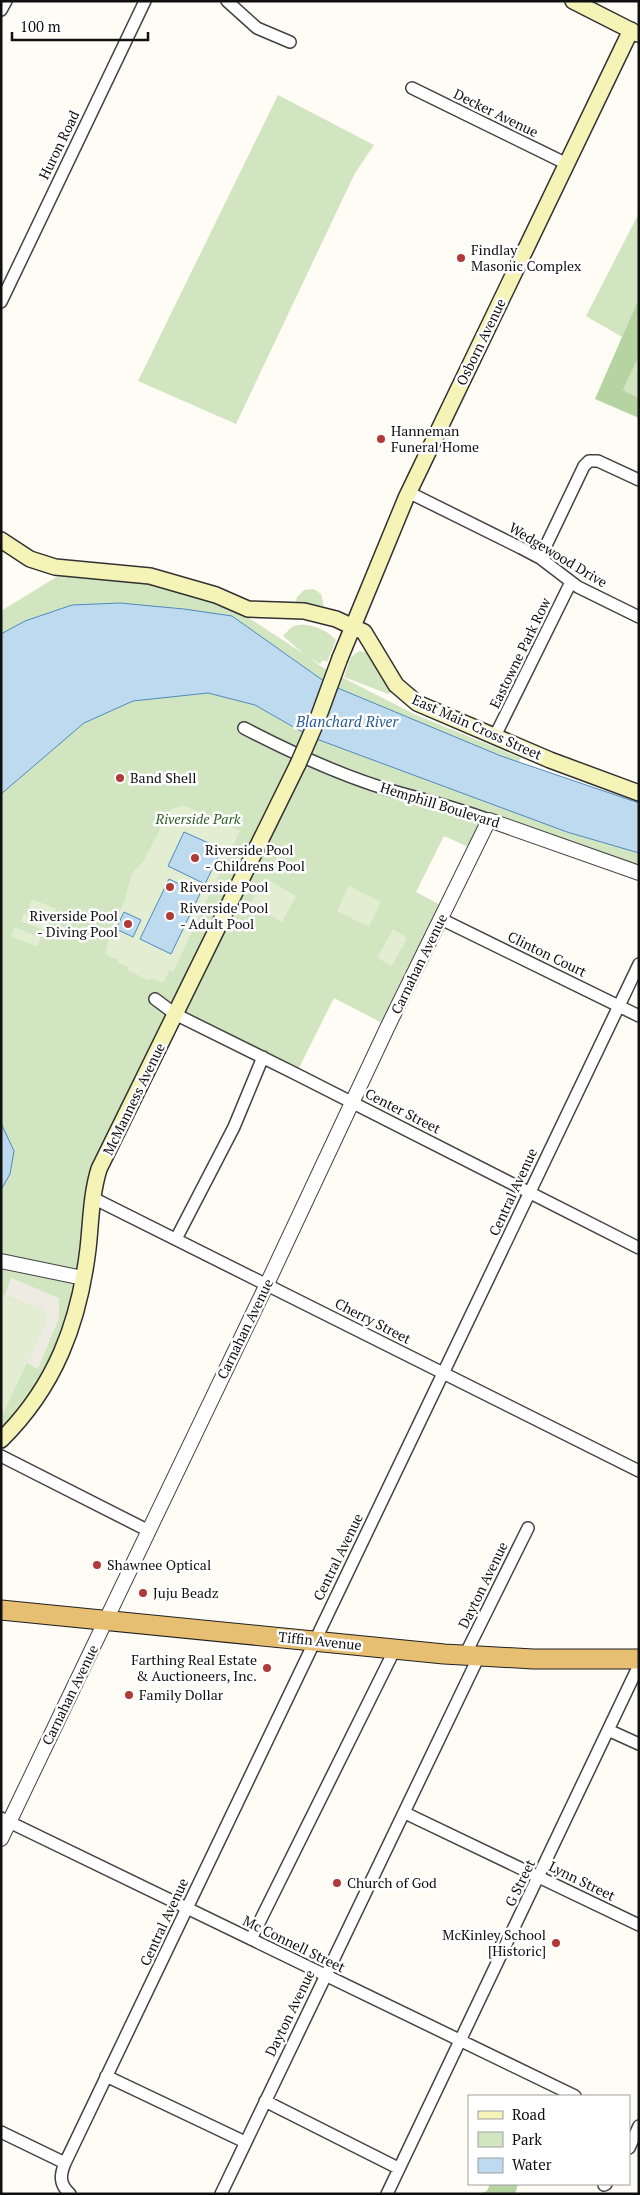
<svg xmlns="http://www.w3.org/2000/svg" width="640" height="2195" font-family="'PT Serif',serif">
<style>
.green{fill:#d1e5c1}
.forest{fill:#b5d4a2}
.pitch{fill:#e2edd1}
.plaza{fill:#eeece2}
.water{fill:#bedaef;stroke:#4e8abe}
.lines{fill:none;stroke-linecap:round;stroke-linejoin:round}
.minor-casing{stroke:#434343;stroke-width:14}
.tertiary-casing{stroke:#434343;stroke-width:16}
.secondary-casing{stroke:#323232;stroke-width:18}
.trunk-casing{stroke:#212121;stroke-width:21}
.minor{stroke:#fff;stroke-width:11}
.tertiary{stroke:#fff;stroke-width:14}
.secondary{stroke:#f6f3b7;stroke-width:15}
.trunk{stroke:#e6bf73;stroke-width:19}
.secondary-bridge-casing{stroke:#323232;stroke-width:18;stroke-linecap:butt}
.secondary-bridge{stroke:#f6f3b7;stroke-width:15}
.poi-dot{fill:#b03a38;stroke:#fff;stroke-width:2}
.labels{text-anchor:middle;stroke-width:5;stroke-linejoin:round;paint-order:stroke}
.street-label{font-size:14px;fill:#101010;stroke:#fff}
.poi-label{font-size:14px;fill:#101010;stroke:#fff;text-anchor:start}
.park-label{font-size:14px;font-style:italic;fill:#2f6127;stroke:#fff}
.water-label{font-size:15px;font-style:italic;fill:#275d94;stroke:#fff}
</style>
<rect width="100%" height="100%" fill="#fefcf4"/>
<path class="green" d="M 278,95 L 374,145 L 355,173 L 236,424 L 138,381 Z
M 639,213 L 639,298 L 622,337 L 586,316 Z
M 639,356 L 639,398 L 623,390 Z
M 66,575 L 148,583 L 214,601 L 246,616 L 304,654 L 283,636 C 286,633 289,629 292,627 C 305,620 328,630 336,640 L 327,662 L 323,660 L 320,664 L 310,658 L 322,667 L 414,714 L 521,758 L 507,784 L 639,829 L 639,873 L 489,820 L 475,850 L 444,836 L 416,892 L 446,908 L 388,1026 L 334,998 L 296,1074 L 175,1015 L 99,1169 L 67,1341 L 1,1440 L 1,611 L 58,576 Z
M 314,589 L 321,594 L 324,606 L 295,605 L 297,597 L 304,590 Z
M 359,651 L 365,652 L 369,655 L 392,689 L 392,692 L 388,694 L 344,677 L 351,657 Z"/>
<path class="forest" d="M 639,298 L 639,356 L 623,390 L 639,398 L 639,418 L 595,399 Z
M 490,2184 L 518,2184 L 515,2194 L 479,2194 L 487,2191 Z"/>
<path class="pitch" d="M 183,805 L 240,831 L 173,972 L 170,970 L 163,983 L 152,978 L 150,981 L 127,970 L 128,967 L 117,962 L 118,960 L 105,954 L 112,928 L 124,902 L 132,873 L 143,862 L 170,810 Z
M 265,878 L 296,896 L 282,922 L 250,904 Z
M 349,886 L 381,902 L 369,927 L 337,911 Z
M 32,899 L 56,909 L 53,916 L 29,907 Z
M 24,913 L 50,923 L 46,931 L 21,921 Z
M 15,927 L 41,938 L 37,947 L 11,936 Z
M 393,929 L 407,938 L 392,966 L 377,958 Z
M 1,1294 L 43,1311 L 47,1320 L 4,1412 L 1,1410 Z"/>
<path class="plaza" d="M 11,1278 L 59,1298 L 59,1318 L 38,1369 L 27,1363 L 47,1320 L 43,1311 L 5,1295 Z"/>
<path class="water" d="M 120,603 L 184,609 L 232,616 L 328,684 L 501,756 L 639,803 L 639,853 L 567,832 L 311,737 L 255,705 L 208,693 L 133,701 L 84,723 L 1,794 L 1,634 L 25,621 L 72,605 Z
M 184,832 L 222,849 L 205,884 L 168,866 Z
M 169,879 L 200,894 L 171,954 L 140,939 Z
M 124,912 L 141,920 L 133,937 L 116,929 Z
M 1,1123 L 14,1151 L 10,1174 L 1,1190 Z"/>
<g class="lines">
<defs>
<path id="minor" d="M 227,1 L 257,28 L 290,42
M 1,10 L 6,1
M 412,88 L 567,164
M 1,302 L 145,1
M 408,492 L 521,548 L 540,558 L 578,587 L 639,617
M 540,558 L 584,466 L 589,461 L 598,461 L 639,480
M 244,728 C 292,753 341,776 393,791 C 425,800 457,808 489,820
M 495,736 L 571,582
M 441,919 L 639,1016
M 155,999 L 175,1014 L 296,1074 L 639,1248
M 93,1198 L 639,1471
M 176,1239 L 234,1127 L 263,1057
M 1,1456 L 149,1531
M 465,1655 L 528,1528
M 608,1730 L 639,1744
M 405,1813 L 639,1925
M 1,1818 L 575,2096
M 251,1939 L 395,1649
M 106,2076 L 245,2142
M 265,2101 L 398,2168
M 1,2132 L 65,2163
M 629,2148 L 639,2126
M 604,2185 L 606,2184
M 70,2194 C 59,2184 60,2175 65,2163 L 639,964
M 221,2194 L 479,1656
M 387,2194 L 639,1665"/>
<path id="tertiary" d="M 1,1261 L 83,1278
M 1,1839 L 267,1284 L 388,1026 L 489,820 L 639,873"/>
<path id="secondary" d="M 573,1 L 638,34
M 1,540 L 30,559 L 55,567 L 150,576 L 216,595 L 248,609 L 304,611 L 336,619 L 364,632 L 396,685 L 417,703 L 550,760 L 639,793
M 340,658 L 406,498 L 631,30
M 1,1440 C 55,1387 79,1323 88,1249 C 91,1222 91,1195 99,1169 L 298,764"/>
<path id="trunk" d="M 1,1610 L 444,1654 L 533,1659 L 639,1659"/>
</defs>
<use href="#minor" class="minor-casing"/>
<use href="#tertiary" class="tertiary-casing"/>
<use href="#secondary" class="secondary-casing"/>
<use href="#trunk" class="trunk-casing"/>
<use href="#minor" class="minor"/>
<use href="#tertiary" class="tertiary"/>
<use href="#secondary" class="secondary"/>
<use href="#trunk" class="trunk"/>
<defs>
<path id="secondary-bridge" d="M 298,764 L 318,718 L 340,658"/>
</defs>
<use href="#secondary-bridge" class="secondary-bridge-casing"/>
<use href="#secondary-bridge" class="secondary-bridge"/>
</g>
<g class="poi-dot">
<circle cx="461" cy="258" r="5"/>
<circle cx="381" cy="439" r="5"/>
<circle cx="120" cy="778" r="5"/>
<circle cx="195" cy="858" r="5"/>
<circle cx="170" cy="887" r="5"/>
<circle cx="170" cy="916" r="5"/>
<circle cx="128" cy="924" r="5"/>
<circle cx="97" cy="1565" r="5"/>
<circle cx="143" cy="1593" r="5"/>
<circle cx="267" cy="1668" r="5"/>
<circle cx="129" cy="1695" r="5"/>
<circle cx="337" cy="1883" r="5"/>
<circle cx="556" cy="1943" r="5"/>
</g>
<g class="labels">
<g class="street-label">
<text transform="translate(496 113) rotate(26)" y="5">Decker Avenue</text>
<text transform="translate(59 145) rotate(-64)" y="5">Huron Road</text>
<text transform="translate(481 342) rotate(-64)" y="5">Osborn Avenue</text>
<text transform="translate(558 555) rotate(31)" y="5">Wedgewood Drive</text>
<text transform="translate(520 653) rotate(-64)" y="5">Eastowne Park Row</text>
<text transform="translate(477 727) rotate(24)" y="5">East Main Cross Street</text>
<text transform="translate(440 805) rotate(17)" y="5">Hemphill Boulevard</text>
<text transform="translate(547 954) rotate(26)" y="5">Clinton Court</text>
<text transform="translate(419 964) rotate(-64)" y="5">Carnahan Avenue</text>
<text transform="translate(134 1099) rotate(-64)" y="5">McManness Avenue</text>
<text transform="translate(403 1111) rotate(27)" y="5">Center Street</text>
<text transform="translate(513 1192) rotate(-65)" y="5">Central Avenue</text>
<text transform="translate(373 1321) rotate(27)" y="5">Cherry Street</text>
<text transform="translate(245 1329) rotate(-64)" y="5">Carnahan Avenue</text>
<text transform="translate(338 1557) rotate(-64)" y="5">Central Avenue</text>
<text transform="translate(483 1585) rotate(-64)" y="5">Dayton Avenue</text>
<text transform="translate(320 1641) rotate(6)" y="5">Tiffin Avenue</text>
<text transform="translate(70 1695) rotate(-64)" y="5">Carnahan Avenue</text>
<text transform="translate(582 1881) rotate(26)" y="5">Lynn Street</text>
<text transform="translate(520 1883) rotate(-64)" y="5">G Street</text>
<text transform="translate(164 1922) rotate(-65)" y="5">Central Avenue</text>
<text transform="translate(294 1944) rotate(26)" y="5">Mc Connell Street</text>
<text transform="translate(290 2013) rotate(-64)" y="5">Dayton Avenue</text>
</g>
<g class="poi-label">
<text x="471" y="255">Findlay<tspan x="471" dy="16">Masonic Complex</tspan></text>
<text x="391" y="436">Hanneman<tspan x="391" dy="16">Funeral Home</tspan></text>
<text x="130" y="783">Band Shell</text>
<text x="205" y="855">Riverside Pool<tspan x="205" dy="16">- Childrens Pool</tspan></text>
<text x="180" y="892">Riverside Pool</text>
<text x="180" y="913">Riverside Pool<tspan x="180" dy="16">- Adult Pool</tspan></text>
<text x="118" y="921" text-anchor="end">Riverside Pool<tspan x="118" dy="16">- Diving Pool</tspan></text>
<text x="107" y="1570">Shawnee Optical</text>
<text x="153" y="1598">Juju Beadz</text>
<text x="257" y="1665" text-anchor="end">Farthing Real Estate<tspan x="257" dy="16">&amp; Auctioneers, Inc.</tspan></text>
<text x="139" y="1700">Family Dollar</text>
<text x="347" y="1888">Church of God</text>
<text x="546" y="1940" text-anchor="end">McKinley School<tspan x="546" dy="16">[Historic]</tspan></text>
</g>
<g class="park-label">
<text x="198" y="824">Riverside Park</text>
</g>
<g class="water-label">
<text x="347" y="727">Blanchard River</text>
</g>
</g>
<rect width="640" height="2195" fill="none" stroke="#101010" stroke-width="5"/>
<rect x="468" y="2095" width="162" height="90" fill="#ffffff" stroke="#9f9f9f"/>
<rect x="478" y="2111" width="25" height="8" fill="#f6f3b7" stroke="#9f9f9f"/>
<text x="512" y="2120" font-size="15" fill="#101010">Road</text>
<rect x="478" y="2132" width="25" height="15" fill="#d1e5c1" stroke="#9f9f9f"/>
<text x="512" y="2145" font-size="15" fill="#101010">Park</text>
<rect x="478" y="2158" width="25" height="15" fill="#bedaef" stroke="#9f9f9f"/>
<text x="512" y="2170" font-size="15" fill="#101010">Water</text>
<path d="M12 32v8h136v-8" fill="none" stroke="#101010" stroke-width="2.5"/>
<text x="20" y="32" font-size="15" fill="#101010" stroke="#ffffff" stroke-width="4" paint-order="stroke">100 m</text>
</svg>
